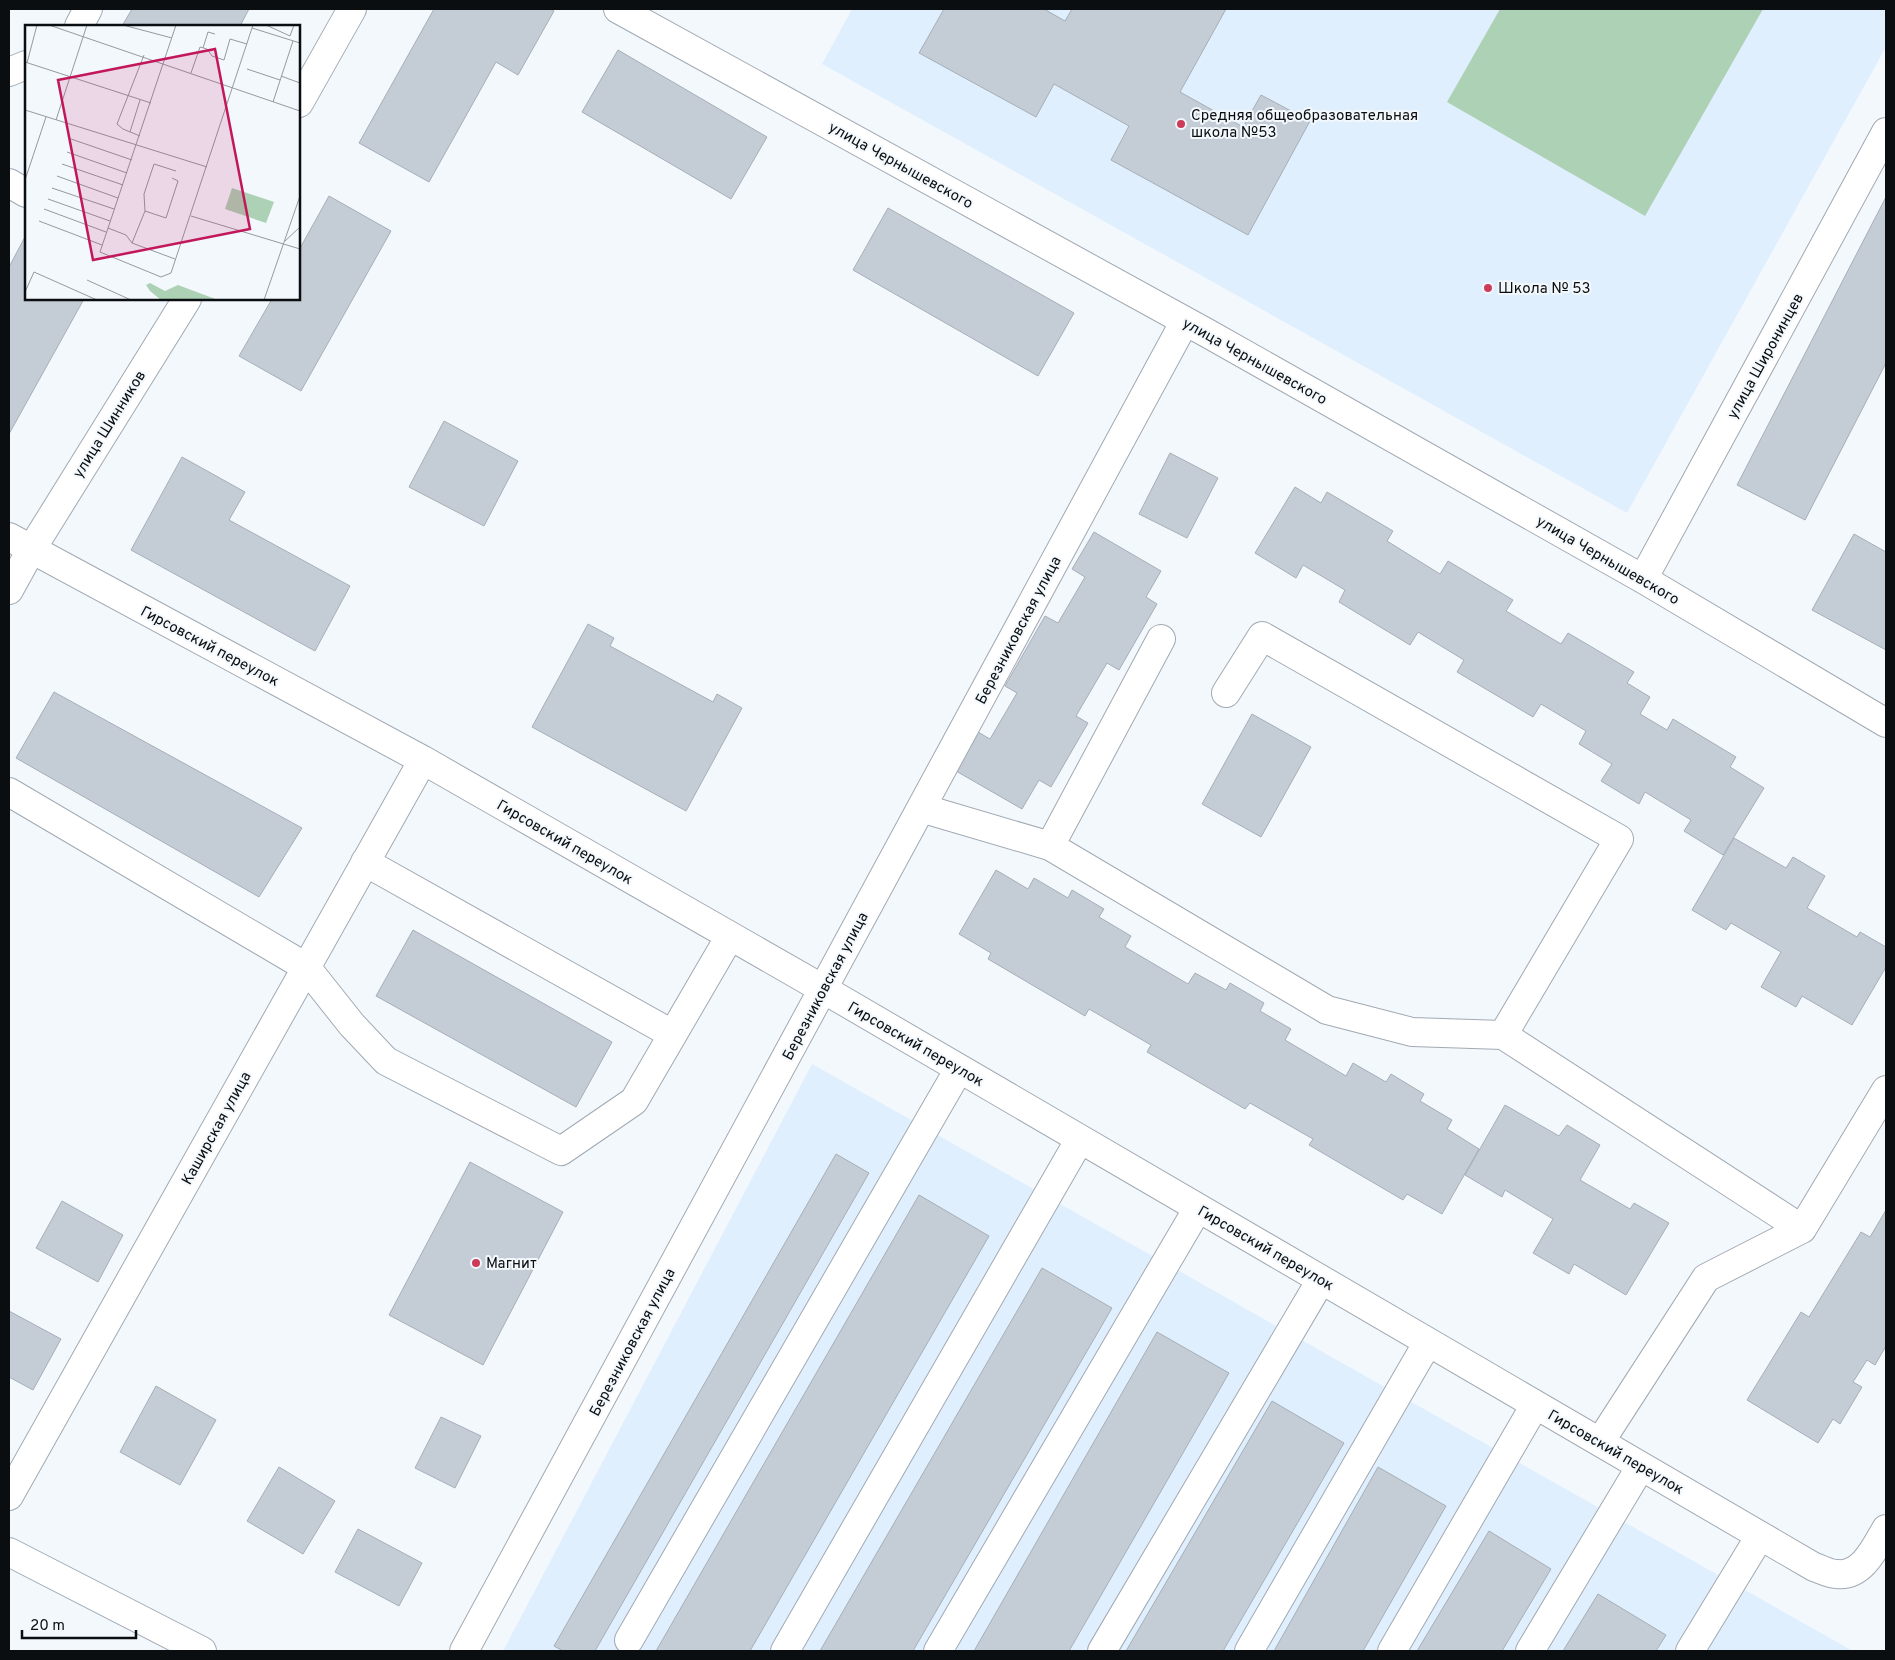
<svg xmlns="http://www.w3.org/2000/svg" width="1895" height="1660" font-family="Overpass,sans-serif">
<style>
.built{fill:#e0effe}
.green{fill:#acd1b4}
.building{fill:#c4cdd6;stroke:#a6aeb7}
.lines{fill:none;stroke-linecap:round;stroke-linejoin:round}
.minor-casing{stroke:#a1a9b2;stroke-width:30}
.minor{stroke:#fff;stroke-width:28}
.poi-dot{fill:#cc3c58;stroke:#f3f8fd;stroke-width:2}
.labels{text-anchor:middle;stroke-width:4;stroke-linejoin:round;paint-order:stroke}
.poi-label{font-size:15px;fill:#0b0e10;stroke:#f3f8fd;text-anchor:start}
.street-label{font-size:15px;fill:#0b0e10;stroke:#f3f8fd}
.inset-road{fill:none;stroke:#969a9e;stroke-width:1}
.view{fill:#c2185b;fill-opacity:0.15;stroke:#c2185b;stroke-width:2.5}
.inset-edge{fill:none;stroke:#0b0e10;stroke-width:2.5}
</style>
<rect width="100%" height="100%" fill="#f3f8fd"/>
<path class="built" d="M 852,9 L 1886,9 L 1886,47 L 1627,513 L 822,64 Z
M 812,1064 L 1853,1651 L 503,1651 Z"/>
<path class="green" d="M 1500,9 L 1763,9 L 1645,216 L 1447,102 Z"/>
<path class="building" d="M 132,9 L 249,9 L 240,26 L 122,26 Z
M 434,9 L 550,9 L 554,11 L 518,75 L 496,62 L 429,182 L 359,143 Z
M 944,9 L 1044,9 L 1065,21 L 1072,9 L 1226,9 L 1180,92 L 1243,127 L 1261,95 L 1310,121 L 1248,235 L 1111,160 L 1129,126 L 1054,84 L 1036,117 L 919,53 Z
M 618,50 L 767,137 L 731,199 L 582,112 Z
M 329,196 L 391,231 L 301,391 L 239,356 L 272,299 L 299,299 L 299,250 Z
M 1886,197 L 1886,363 L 1805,520 L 1737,485 Z
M 888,208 L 1074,313 L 1038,376 L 853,270 Z
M 26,235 L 26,299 L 84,299 L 9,434 L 9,267 Z
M 444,421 L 518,461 L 484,526 L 409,487 Z
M 1170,453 L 1218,478 L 1187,538 L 1139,514 Z
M 182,457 L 245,492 L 229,520 L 350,586 L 315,651 L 131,550 Z
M 1295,487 L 1321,503 L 1327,492 L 1393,531 L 1387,541 L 1440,574 L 1448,561 L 1513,600 L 1506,611 L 1561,644 L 1568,633 L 1634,672 L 1627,683 L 1650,697 L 1640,714 L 1667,730 L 1673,719 L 1736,757 L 1730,767 L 1764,788 L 1723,855 L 1684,831 L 1691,820 L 1645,792 L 1639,804 L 1601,781 L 1612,764 L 1579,744 L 1586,731 L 1541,704 L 1533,717 L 1457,672 L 1464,660 L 1418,632 L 1410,645 L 1339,602 L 1345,590 L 1303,565 L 1296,578 L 1255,553 Z
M 1094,532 L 1161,571 L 1146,597 L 1157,604 L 1119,670 L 1107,663 L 1076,716 L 1088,723 L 1051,787 L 1039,780 L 1022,809 L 956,771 L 978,732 L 990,739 L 1017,693 L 1005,686 L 1045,616 L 1058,623 L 1085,577 L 1072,569 Z
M 1854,534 L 1886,552 L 1886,650 L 1812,610 Z
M 588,624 L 614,638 L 610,646 L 713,702 L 717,694 L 742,708 L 686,811 L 532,727 Z
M 54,692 L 302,828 L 259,897 L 16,758 Z
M 1252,714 L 1311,747 L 1261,837 L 1202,804 Z
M 1734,838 L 1786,868 L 1793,857 L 1825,876 L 1807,908 L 1857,937 L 1860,932 L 1886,947 L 1886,967 L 1852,1025 L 1802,996 L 1796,1007 L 1761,987 L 1781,952 L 1731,923 L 1726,930 L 1692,910 Z
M 996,870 L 1028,889 L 1034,878 L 1068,898 L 1072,890 L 1104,909 L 1099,917 L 1131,936 L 1125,947 L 1188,984 L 1195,973 L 1226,990 L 1230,983 L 1264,1003 L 1260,1011 L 1291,1029 L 1285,1040 L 1346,1076 L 1353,1063 L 1386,1082 L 1391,1074 L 1424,1094 L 1420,1101 L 1452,1120 L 1447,1129 L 1479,1149 L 1442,1214 L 1407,1194 L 1403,1200 L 1309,1145 L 1313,1139 L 1250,1103 L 1245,1109 L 1147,1052 L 1151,1045 L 1089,1009 L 1085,1016 L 988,959 L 991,953 L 959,934 Z
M 413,930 L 612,1042 L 576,1107 L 376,996 Z
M 1505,1105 L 1559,1136 L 1567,1125 L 1600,1145 L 1580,1180 L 1630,1209 L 1634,1203 L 1669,1223 L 1626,1295 L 1574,1264 L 1569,1274 L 1533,1253 L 1553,1219 L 1505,1190 L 1502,1197 L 1465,1175 Z
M 836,1154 L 869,1173 L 595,1651 L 563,1651 L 554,1646 Z
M 470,1162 L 563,1212 L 483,1365 L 389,1315 Z
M 919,1195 L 989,1236 L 750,1651 L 656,1651 Z
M 62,1201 L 123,1235 L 98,1282 L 36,1248 Z
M 1886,1210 L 1886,1346 L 1875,1365 L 1867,1360 L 1853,1382 L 1862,1387 L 1840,1424 L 1833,1419 L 1818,1443 L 1747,1400 L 1801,1312 L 1809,1317 L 1861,1232 L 1870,1237 Z
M 1042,1268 L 1112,1308 L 913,1651 L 820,1651 Z
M 9,1311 L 61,1339 L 33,1390 L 9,1377 Z
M 1157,1332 L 1229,1373 L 1069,1651 L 974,1651 Z
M 156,1386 L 216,1420 L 180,1485 L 120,1452 Z
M 1272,1401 L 1344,1443 L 1223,1651 L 1126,1651 Z
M 441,1417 L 481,1436 L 455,1488 L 415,1468 Z
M 279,1467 L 335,1501 L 303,1554 L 247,1521 Z
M 1378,1467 L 1446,1506 L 1363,1651 L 1274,1651 Z
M 358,1529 L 422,1563 L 399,1606 L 335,1572 Z
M 1489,1531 L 1551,1569 L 1502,1651 L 1417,1651 Z
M 1598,1594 L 1666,1635 L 1656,1651 L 1563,1651 Z"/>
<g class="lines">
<defs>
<path id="minor" d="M 618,9 L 1207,333 L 1643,579 L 1886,723
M 79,26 L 88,9
M 9,72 L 26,65
M 299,103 L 352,9
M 9,183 L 26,193
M 9,537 L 423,760 L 823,989 L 1814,1567 C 1821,1569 1829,1574 1837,1574 C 1862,1577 1875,1548 1886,1529
M 1643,579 L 1886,132
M 9,590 L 31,550 L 187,299
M 1161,639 L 1050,846 L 1327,1010 L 1412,1032 L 1503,1035
M 1226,693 L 1262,636 L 1619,839 L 1503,1035 L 1802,1229 L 1886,1090
M 9,792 L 306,967 L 352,1025 L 386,1061 L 561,1151 L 634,1101 L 730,936
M 921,808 L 1050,846
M 365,862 L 672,1034
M 1600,1442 L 1706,1278 L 1802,1229
M 9,1496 L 423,760
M 9,1552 L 202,1651
M 629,1640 L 959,1069
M 464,1651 L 1185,321
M 785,1651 L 1080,1139
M 938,1651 L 1198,1208
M 1102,1651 L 1321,1280
M 1249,1651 L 1428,1342
M 1392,1651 L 1535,1405
M 1530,1651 L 1641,1466
M 1690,1651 L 1760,1536"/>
</defs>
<use href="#minor" class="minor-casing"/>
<use href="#minor" class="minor"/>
</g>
<g class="poi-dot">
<circle cx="1181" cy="124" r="5"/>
<circle cx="1488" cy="288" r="5"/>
<circle cx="476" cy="1263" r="5"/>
</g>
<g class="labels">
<g class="poi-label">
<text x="1191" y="120">Средняя общеобразовательная<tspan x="1191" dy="17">школа №53</tspan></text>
<text x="1498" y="293">Школа № 53</text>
<text x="486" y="1268">Магнит</text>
</g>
<g class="street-label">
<text transform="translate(901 165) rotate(29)" y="5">улица Чернышевского</text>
<text transform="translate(1765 356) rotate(-61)" y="5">улица Широнинцев</text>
<text transform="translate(1255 361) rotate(29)" y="5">улица Чернышевского</text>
<text transform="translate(109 424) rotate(-58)" y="5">улица Шинников</text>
<text transform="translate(1608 560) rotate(30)" y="5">улица Чернышевского</text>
<text transform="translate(1018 630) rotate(-62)" y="5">Березниковская улица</text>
<text transform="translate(210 646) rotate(28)" y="5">Гирсовский переулок</text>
<text transform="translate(565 842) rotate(30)" y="5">Гирсовский переулок</text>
<text transform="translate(825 986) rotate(-62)" y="5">Березниковская улица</text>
<text transform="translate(916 1044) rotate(30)" y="5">Гирсовский переулок</text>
<text transform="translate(216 1128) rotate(-61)" y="5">Каширская улица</text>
<text transform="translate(1266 1248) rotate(30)" y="5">Гирсовский переулок</text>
<text transform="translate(632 1342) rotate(-62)" y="5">Березниковская улица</text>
<text transform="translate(1616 1452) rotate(30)" y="5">Гирсовский переулок</text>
</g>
</g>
<g transform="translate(25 25)">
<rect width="275" height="275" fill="#f3f8fd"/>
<path d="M 207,163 L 249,177 L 241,198 L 200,184 ZM 125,258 L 140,266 L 153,260 L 193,275 L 136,275 L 125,266 L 121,260 Z" fill="#acd1b4"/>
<path class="inset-road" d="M 24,0 L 275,86M 98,0 L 147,13M 151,0 L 75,227 L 136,252 L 146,248 L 228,0M 241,0 L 265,11 L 269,0M 227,3 L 275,18M 178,23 L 183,7 L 190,9M 0,37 L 126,78M 2,38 L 12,0M 222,44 L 255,55M 166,48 L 175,22 L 182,24 L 187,31 L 199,35 L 205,14 L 222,19M 256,51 L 275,58M 248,77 L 268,16M 0,85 L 182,142M 31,95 L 62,0M 105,107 L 115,75M 115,111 L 98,104 L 92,99 L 119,30M 46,114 L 107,135M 42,127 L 102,148M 37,139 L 98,160M 32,151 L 93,173M 147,153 L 153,156 L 141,193 L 120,186 L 107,218 L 150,234M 0,155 L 21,92M 27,163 L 89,184M 23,174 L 85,196M 19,184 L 81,207M 120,186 L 119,169 L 129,139 L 151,146M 166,191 L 275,224M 14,196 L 77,220M 83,203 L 101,210 L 107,218M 260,216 L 275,202M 62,255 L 106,275M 0,267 L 9,247 L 72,275M 239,275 L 275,171"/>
<path class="view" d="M 190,24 L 225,204 L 68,235 L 33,55 Z"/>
<rect width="275" height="275" class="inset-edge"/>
</g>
<rect width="1895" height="1660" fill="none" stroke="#0b0e10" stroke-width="20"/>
<path d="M22 1630v8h114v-8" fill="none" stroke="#0b0e10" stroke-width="2.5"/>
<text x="30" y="1630" font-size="15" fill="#0b0e10" stroke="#f3f8fd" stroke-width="4" paint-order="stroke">20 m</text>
</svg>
